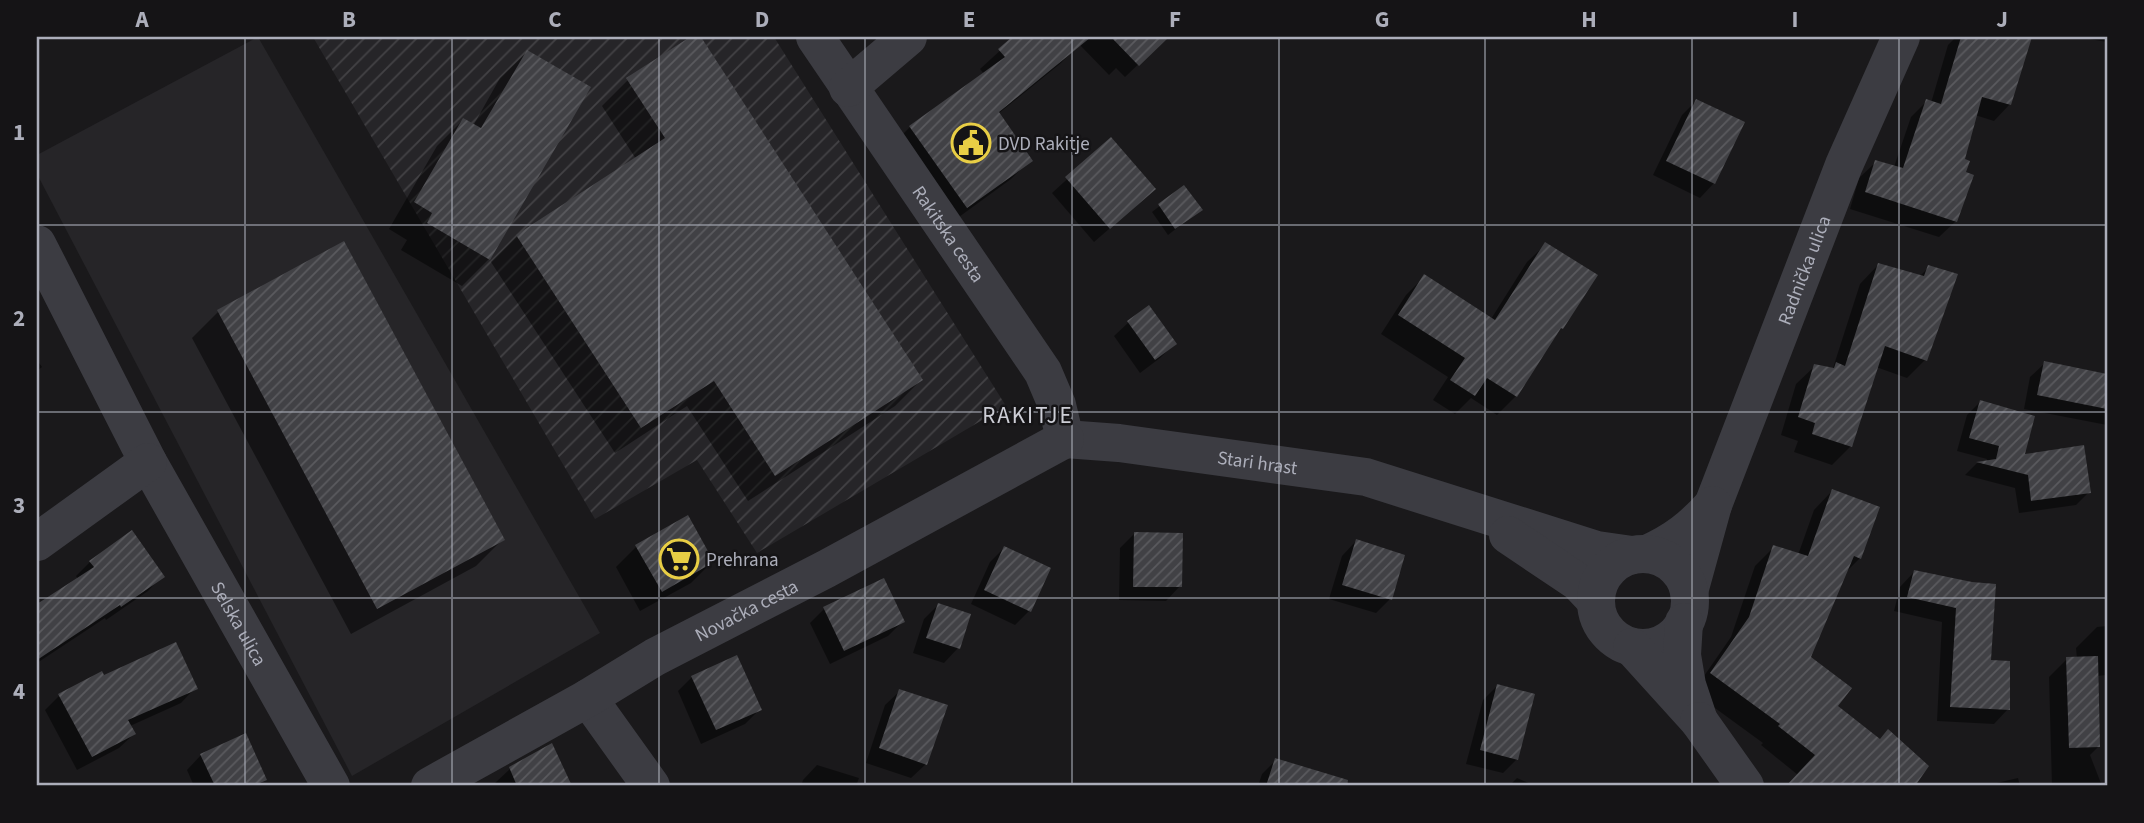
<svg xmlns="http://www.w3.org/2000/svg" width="2144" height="823" font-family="'Source Sans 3',sans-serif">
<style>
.built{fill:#262528}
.industrial{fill:url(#industrial-furrows)}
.shadow{fill:#0007}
.building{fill:url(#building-hatch)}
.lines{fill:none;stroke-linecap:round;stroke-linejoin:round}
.minor{stroke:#3c3c42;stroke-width:38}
.grid{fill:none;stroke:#acaeba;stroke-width:2;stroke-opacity:0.55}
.labels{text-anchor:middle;stroke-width:5;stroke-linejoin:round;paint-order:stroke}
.poi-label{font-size:19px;fill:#acaeba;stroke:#151416;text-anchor:start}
.street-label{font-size:19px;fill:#acaeba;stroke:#151416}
.quarter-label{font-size:23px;letter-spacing:2px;fill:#cdced6;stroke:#151416}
.neatline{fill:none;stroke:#acaeba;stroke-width:2.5}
.grid-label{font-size:23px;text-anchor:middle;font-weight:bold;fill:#acaeba}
</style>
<defs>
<pattern id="industrial-furrows" width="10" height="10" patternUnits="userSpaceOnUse" patternTransform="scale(1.75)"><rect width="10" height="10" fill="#262528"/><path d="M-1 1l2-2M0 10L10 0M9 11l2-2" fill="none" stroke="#434245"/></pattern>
<pattern id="building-hatch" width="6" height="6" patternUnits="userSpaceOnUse" patternTransform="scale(1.75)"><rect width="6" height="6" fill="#414145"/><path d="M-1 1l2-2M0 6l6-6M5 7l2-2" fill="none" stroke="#5a5a5e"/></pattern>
</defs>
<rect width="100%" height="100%" fill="#1a191b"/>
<path class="built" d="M 258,37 L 600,633 L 352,776 L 37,174 L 37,155 Z"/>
<path class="industrial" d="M 313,37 L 774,37 L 1006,406 L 757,553 L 697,460 L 595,519 Z"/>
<path class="shadow" d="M 694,37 L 699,37 L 921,380 L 895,406 L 748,501 L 687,406 L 615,453 L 491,262 L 517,236 L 636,159 L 602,106 L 628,80 Z
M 1015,37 L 1074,37 L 1075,38 L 1077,37 L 1167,37 L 1125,77 L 1116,68 L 1109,75 L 1079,44 L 1061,63 L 998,114 L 1030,160 L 1011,179 L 948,225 L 891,146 L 910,127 L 984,74 L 980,69 Z
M 1956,37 L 2030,37 L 2010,104 L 1994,121 L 1975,115 L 1963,161 L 1964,173 L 1956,221 L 1939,237 L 1850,209 L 1859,178 L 1876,162 L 1894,167 L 1911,117 L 1927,101 L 1931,103 L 1948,45 Z
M 2078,37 L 2107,37 L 2107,42 Z
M 527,52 L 589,88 L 489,259 L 462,286 L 401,250 L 407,240 L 389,229 L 437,146 L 463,120 L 473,126 L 500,78 Z
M 1696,101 L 1714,183 L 1700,198 L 1653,175 L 1682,115 Z
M 1110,140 L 1139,203 L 1094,242 L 1052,193 Z
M 1184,187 L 1200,210 L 1168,235 L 1152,212 Z
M 1546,244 L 1595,275 L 1516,396 L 1497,415 L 1471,398 L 1455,414 L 1433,400 L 1448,377 L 1381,334 L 1406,295 L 1425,276 L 1491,319 L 1527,262 Z
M 1878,265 L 1919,277 L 1929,267 L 1925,360 L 1907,378 L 1876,367 L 1850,447 L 1832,465 L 1794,452 L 1798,441 L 1781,435 L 1796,384 L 1815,366 L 1833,368 L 1860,284 Z
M 218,312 L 503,539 L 476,566 L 351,634 L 192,338 Z
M 1129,322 L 1174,344 L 1160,358 L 1140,373 L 1114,336 Z
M 37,360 L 42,367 L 37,371 Z
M 2045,363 L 2107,376 L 2107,425 L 2024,409 L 2030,377 Z
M 1980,402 L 2023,456 L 2089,492 L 2076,505 L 2019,513 L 2015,488 L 1965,475 L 1977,463 L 1986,462 L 1987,459 L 1957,451 L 1967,415 Z
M 1832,491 L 1860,558 L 1845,573 L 1809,658 L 1835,706 L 1879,741 L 1927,766 L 1913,786 L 1787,786 L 1798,775 L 1761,745 L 1763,743 L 1693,692 L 1731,637 L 1755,566 L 1774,547 L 1798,555 L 1814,510 Z
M 1134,534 L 1180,586 L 1166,601 L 1119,600 L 1120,548 Z
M 1356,541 L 1390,599 L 1376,613 L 1329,599 L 1342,556 Z
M 637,546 L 712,562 L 691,583 L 640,611 L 616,567 Z
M 1004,548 L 1029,611 L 1015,625 L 971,604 L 990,562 Z
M 90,562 L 162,576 L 148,591 L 106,620 L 105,618 L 37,663 L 37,606 L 78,579 L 76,576 Z
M 1914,572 L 1972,584 L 1989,661 L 2008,709 L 1994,724 L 1937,721 L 1942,622 L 1894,611 L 1900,587 Z
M 938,605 L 958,648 L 944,663 L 913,653 L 924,619 Z
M 824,609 L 903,621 L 888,636 L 830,664 L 810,623 Z
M 2107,626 L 2107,675 L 2096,676 L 2099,746 L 2090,755 L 2102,786 L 2052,786 L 2049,677 L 2067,659 L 2077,659 L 2076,648 L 2097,627 Z
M 103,677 L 195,688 L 181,703 L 130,726 L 134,734 L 119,748 L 77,770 L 45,710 L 59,696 Z
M 692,677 L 760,709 L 745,724 L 701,744 L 678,691 Z
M 1497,686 L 1517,759 L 1503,773 L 1466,764 L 1483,700 Z
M 900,691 L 926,764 L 911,778 L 866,763 L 885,705 Z
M 552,745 L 570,785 L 568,786 L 497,786 L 495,783 L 510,769 Z
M 201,755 L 265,779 L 258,786 L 194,786 L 187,770 Z
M 1276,760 L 1323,775 L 1319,786 L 1258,786 L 1262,774 Z
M 817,765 L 859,778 L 856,786 L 801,786 L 803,780 Z
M 1517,778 L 1535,786 L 1509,786 Z
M 2018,778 L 2020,786 L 1984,786 Z"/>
<path class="building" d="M 690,37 L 701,37 L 923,380 L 775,476 L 714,381 L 641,428 L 516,235 L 665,138 L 626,78 Z
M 1012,37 L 1091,37 L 999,112 L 1033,161 L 967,208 L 909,126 L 1005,57 L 998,49 Z
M 1111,37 L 1169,37 L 1139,66 Z
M 1961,37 L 2032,37 L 2011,105 L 1982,97 L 1965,159 L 1970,161 L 1966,172 L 1974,175 L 1957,222 L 1865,192 L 1875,160 L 1903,168 L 1926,99 L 1941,104 Z
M 527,50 L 591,87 L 490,260 L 427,223 L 432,213 L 414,202 L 463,118 L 481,128 Z
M 1696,99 L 1745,122 L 1715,184 L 1666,161 Z
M 1111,137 L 1156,189 L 1110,229 L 1065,177 Z
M 1184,185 L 1203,210 L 1175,229 L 1158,204 Z
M 344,241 L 505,540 L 377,609 L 217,310 Z
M 1545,242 L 1598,275 L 1563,329 L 1561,328 L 1517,397 L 1487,378 L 1475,396 L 1450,380 L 1465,358 L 1398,315 L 1424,274 L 1495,320 Z
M 1878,263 L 1924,276 L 1928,265 L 1958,274 L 1927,361 L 1885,346 L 1852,447 L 1812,434 L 1815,423 L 1798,417 L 1814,364 L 1834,368 L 1836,362 L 1845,366 Z
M 1149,305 L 1177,344 L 1155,360 L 1127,321 Z
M 2044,361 L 2107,374 L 2107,409 L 2037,395 Z
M 1980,400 L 2035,416 L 2025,454 L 2084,445 L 2091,493 L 2031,501 L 2028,475 L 1976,462 L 1996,459 L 1999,446 L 1969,438 Z
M 1832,489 L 1880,507 L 1861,559 L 1854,556 L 1811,657 L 1852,688 L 1838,706 L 1880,739 L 1888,729 L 1929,766 L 1915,786 L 1786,786 L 1815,755 L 1778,726 L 1780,724 L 1710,673 L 1749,617 L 1773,545 L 1808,556 Z
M 688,515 L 714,562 L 662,592 L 635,545 Z
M 132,530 L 165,577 L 121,607 L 120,605 L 37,660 L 37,604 L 94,567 L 89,561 Z
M 1134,532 L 1183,533 L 1182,587 L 1133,587 Z
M 1356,539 L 1405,555 L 1392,600 L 1342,585 Z
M 1004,546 L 1051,568 L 1031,612 L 984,590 Z
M 1914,570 L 1972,582 L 1996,584 L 1991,660 L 2010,661 L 2010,710 L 1950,707 L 1956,608 L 1907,597 Z
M 884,578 L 905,622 L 844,651 L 823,607 Z
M 938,603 L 971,614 L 960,649 L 926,638 Z
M 176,642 L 198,689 L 128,720 L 136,734 L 92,757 L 58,694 L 102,671 L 104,675 Z
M 737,655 L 762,710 L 716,730 L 691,676 Z
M 2098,656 L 2100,747 L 2069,748 L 2066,657 Z
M 1497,684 L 1535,694 L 1518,760 L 1480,750 Z
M 899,689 L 948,705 L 927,765 L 879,748 Z
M 246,733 L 267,780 L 253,786 L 215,786 L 200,754 Z
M 552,743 L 572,786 L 517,786 L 509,767 Z
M 1275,758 L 1348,780 L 1347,786 L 1266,786 Z"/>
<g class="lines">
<g class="minor">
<path id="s1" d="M 815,37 L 1043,372 L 1057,405 L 1065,439"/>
<path d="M 848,88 L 908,37"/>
<path id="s2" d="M 37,244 L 148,462 L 331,786"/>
<path id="s3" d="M 1065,439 L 1119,443 L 1366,477 L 1597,550 L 1632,555"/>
<path id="s4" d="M 1713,505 L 1844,165 L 1901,37"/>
<path d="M 1508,535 L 1578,582 L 1596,601"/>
<path d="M 37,542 L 148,462"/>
<path d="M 1647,554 C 1676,541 1692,528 1713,505 L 1689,592"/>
<circle cx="1643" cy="601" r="47"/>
<path d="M 1632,647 L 1699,721 L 1687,685 L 1682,655 L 1684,622"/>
<path d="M 588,698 L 651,786"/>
<path d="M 1699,721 L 1745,786"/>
<path id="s5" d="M 430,786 L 588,698 L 655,657 L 826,569 L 1065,439"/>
</g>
</g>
<path class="grid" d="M 245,37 L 245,786M 452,37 L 452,786M 659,37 L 659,786M 865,37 L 865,786M 1072,37 L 1072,786M 1279,37 L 1279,786M 1485,37 L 1485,786M 1692,37 L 1692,786M 1899,37 L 1899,786M 37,225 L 2107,225M 37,412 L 2107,412M 37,598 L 2107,598"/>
<defs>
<symbol id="civic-ring" viewBox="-11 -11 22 22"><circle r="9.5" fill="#151416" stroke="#e8ce45" stroke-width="1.5"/><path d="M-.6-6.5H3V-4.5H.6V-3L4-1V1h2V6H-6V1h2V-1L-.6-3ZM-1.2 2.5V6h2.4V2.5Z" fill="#e8ce45"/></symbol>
<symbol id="supermarket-ring" viewBox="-11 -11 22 22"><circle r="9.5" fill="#151416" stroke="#e8ce45" stroke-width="1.5"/><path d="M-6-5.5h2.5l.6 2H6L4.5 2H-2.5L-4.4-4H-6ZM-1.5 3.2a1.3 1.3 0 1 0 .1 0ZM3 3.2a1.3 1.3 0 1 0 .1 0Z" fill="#e8ce45"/></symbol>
</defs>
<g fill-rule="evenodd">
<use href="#civic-ring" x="949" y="121" width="44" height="44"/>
<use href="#supermarket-ring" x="657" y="537" width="44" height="44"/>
</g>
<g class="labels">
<g class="poi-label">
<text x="998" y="150">DVD Rakitje</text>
<text x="706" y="566">Prehrana</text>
</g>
<g class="street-label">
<text dy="7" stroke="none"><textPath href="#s1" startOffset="238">Rakitska cesta</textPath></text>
<text dy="7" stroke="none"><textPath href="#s4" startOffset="252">Radnička ulica</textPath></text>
<text dy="7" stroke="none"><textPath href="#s3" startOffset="194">Stari hrast</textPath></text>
<text dy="7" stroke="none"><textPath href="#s5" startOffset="362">Novačka cesta</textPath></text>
<text dy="7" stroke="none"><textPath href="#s2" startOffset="430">Selska ulica</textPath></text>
</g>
<g class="quarter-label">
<text x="1028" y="423">RAKITJE</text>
</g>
</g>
<rect width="2144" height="823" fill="none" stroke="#151416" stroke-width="77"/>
<rect x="38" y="38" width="2068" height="746" class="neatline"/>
<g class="grid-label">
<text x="142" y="27">A</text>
<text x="349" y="27">B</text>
<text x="555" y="27">C</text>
<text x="762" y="27">D</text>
<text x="969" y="27">E</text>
<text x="1175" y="27">F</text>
<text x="1382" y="27">G</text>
<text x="1589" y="27">H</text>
<text x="1795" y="27">I</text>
<text x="2002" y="27">J</text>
<text x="19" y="140">1</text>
<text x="19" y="326">2</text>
<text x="19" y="513">3</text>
<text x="19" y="699">4</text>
</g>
</svg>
